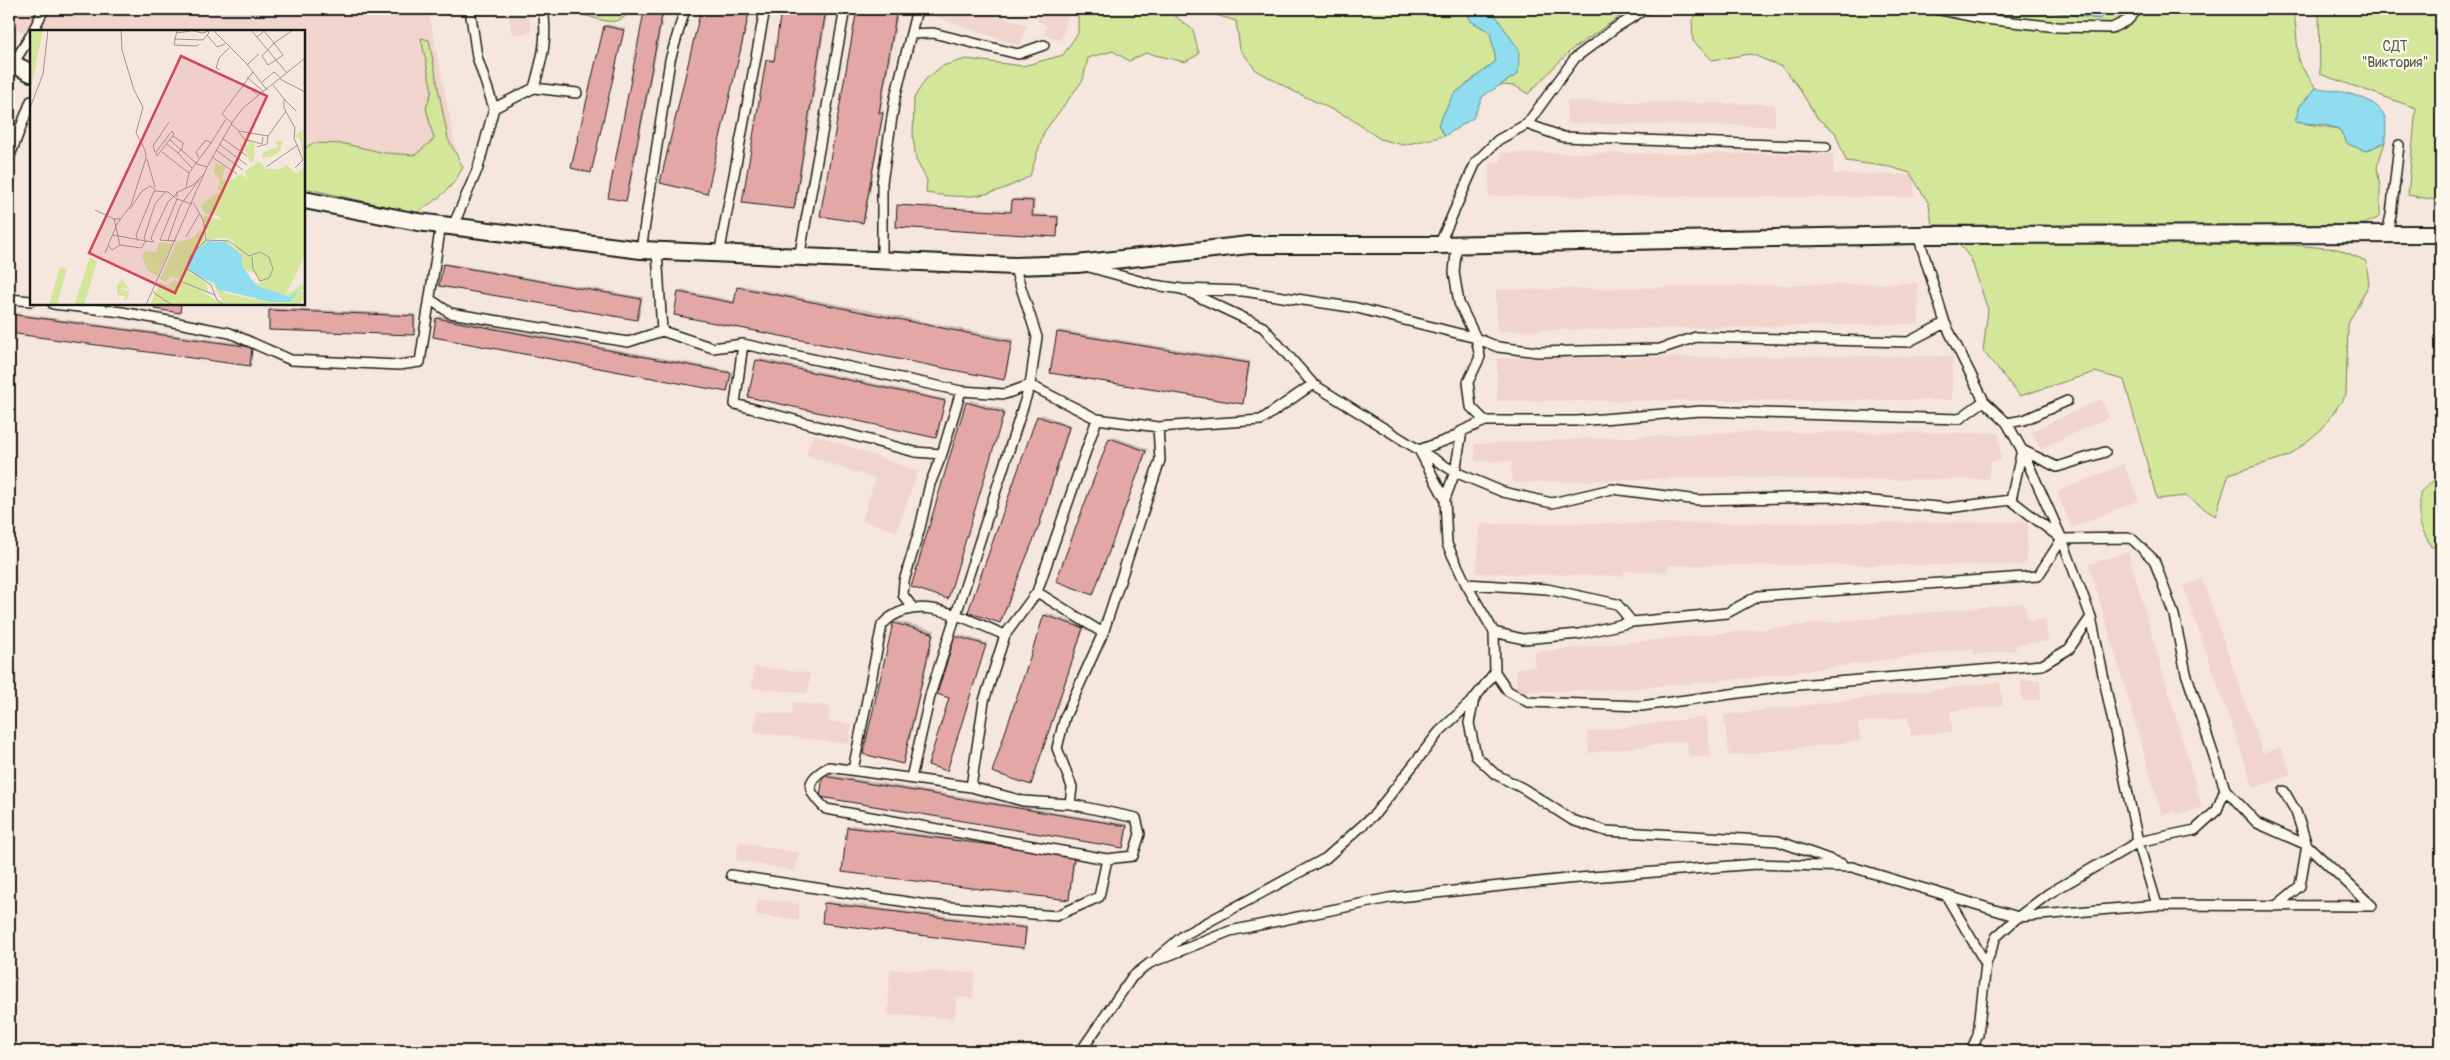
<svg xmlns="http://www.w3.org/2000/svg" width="2450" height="1060" font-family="Pangolin,sans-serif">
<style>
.built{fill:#f0d4cd}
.green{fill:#d3e69a;stroke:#78815b}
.water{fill:#91ddf0;stroke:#62909b}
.shadow{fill:#0003}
.building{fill:#e3a8a5;stroke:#1c1c1c}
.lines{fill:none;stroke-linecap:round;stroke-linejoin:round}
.service-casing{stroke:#1c1c1c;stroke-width:12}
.minor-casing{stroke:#1c1c1c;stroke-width:20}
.service{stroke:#fbf7ec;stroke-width:9}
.minor{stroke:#fbf7ec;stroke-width:16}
.labels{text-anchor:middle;stroke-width:4.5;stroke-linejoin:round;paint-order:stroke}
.park-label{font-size:14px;fill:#535942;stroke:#fbf7ec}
.inset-road{fill:none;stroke:#9f9690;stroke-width:1}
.view{fill:#d1495b;fill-opacity:0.15;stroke:#d1495b;stroke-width:2.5}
.inset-edge{fill:none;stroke:#1c1c1c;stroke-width:2.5}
</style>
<rect width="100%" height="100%" fill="#f6e7de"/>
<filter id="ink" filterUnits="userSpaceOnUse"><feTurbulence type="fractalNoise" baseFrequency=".02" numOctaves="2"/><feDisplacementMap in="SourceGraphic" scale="10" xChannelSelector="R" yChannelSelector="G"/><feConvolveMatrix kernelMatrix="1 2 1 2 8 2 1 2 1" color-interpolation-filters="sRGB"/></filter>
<g filter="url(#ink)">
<path class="built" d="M 19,9 L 428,9 L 458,158 L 304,169 L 304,31 L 31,31 L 31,37 L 15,28 Z
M 508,9 L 528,9 L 531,32 L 512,35 Z
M 932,9 L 992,9 L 991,13 L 1027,25 L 1020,46 L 930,15 Z
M 1040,9 L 1062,9 L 1070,11 L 1061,40 L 1044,35 L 1047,25 L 1037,21 Z
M 1567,101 L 1775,104 L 1775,126 L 1567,123 Z
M 1501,153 L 1833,154 L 1834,174 L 1914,175 L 1914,197 L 1489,196 L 1489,163 L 1501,162 Z
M 1918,283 L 1919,324 L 1497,331 L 1496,290 Z
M 1952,356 L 1952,400 L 1497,401 L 1497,358 Z
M 2101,399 L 2109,417 L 2040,449 L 2032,431 Z
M 1738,432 L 1999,433 L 2001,460 L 1991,462 L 1988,479 L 1850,480 L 1717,477 L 1513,483 L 1511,461 L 1475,461 L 1475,444 Z
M 813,434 L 918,471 L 897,532 L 862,520 L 875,479 L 806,455 Z
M 2124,464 L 2139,500 L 2072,528 L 2057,492 Z
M 2028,522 L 2026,565 L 1669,565 L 1666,572 L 1624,571 L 1624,576 L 1476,573 L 1481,524 Z
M 2128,552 L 2202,807 L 2177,815 L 2176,811 L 2162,815 L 2089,564 Z
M 2202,579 L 2263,753 L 2281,747 L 2291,775 L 2254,788 L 2183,586 Z
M 2024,603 L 2028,621 L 2045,619 L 2048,641 L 2015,645 L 2016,650 L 1975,655 L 1974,648 L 1749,678 L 1637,688 L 1516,692 L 1517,668 L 1535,667 L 1534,652 Z
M 754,667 L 810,673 L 808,693 L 752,688 Z
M 2021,680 L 2040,680 L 2041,700 L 2022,701 Z
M 2000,682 L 2003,705 L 1950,711 L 1952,731 L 1911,736 L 1908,717 L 1858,723 L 1860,741 L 1729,756 L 1724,715 Z
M 794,702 L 830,707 L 829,721 L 851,724 L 849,744 L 754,732 L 757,711 L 792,715 Z
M 1706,717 L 1711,756 L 1689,758 L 1686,741 L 1589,753 L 1587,732 Z
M 739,842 L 799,853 L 795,871 L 736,860 Z
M 758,899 L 799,904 L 799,920 L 756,915 Z
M 890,969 L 975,973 L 973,998 L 956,997 L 955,1018 L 888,1015 Z"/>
<path class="green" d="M 583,9 L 632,9 C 618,28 605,21 584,15 Z
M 1078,9 L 1188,9 L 1175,16 L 1193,30 L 1199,54 L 1185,62 L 1146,53 L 1129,61 L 1113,51 L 1088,58 L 1083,80 L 1044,132 L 1030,176 C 992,197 969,200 926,193 L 927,180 L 916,160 L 913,136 L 914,98 L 925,80 L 942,66 L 966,59 L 1023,66 L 1063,55 L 1078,33 Z
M 1196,9 L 1466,9 L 1471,21 L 1490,32 L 1496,61 L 1453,95 L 1438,125 L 1445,136 L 1403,145 L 1380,139 L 1348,117 L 1293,91 L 1256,70 L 1240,49 L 1236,21 Z
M 1491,9 L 1631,9 L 1571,50 L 1528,94 L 1515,86 L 1500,85 L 1518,74 Z
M 1701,9 L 2036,9 L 2099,19 L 2115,9 L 2294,9 L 2299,63 L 2316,88 L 2300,106 L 2296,122 L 2339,129 L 2348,144 L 2366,151 L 2385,142 L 2377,167 L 2380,188 L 2380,217 L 2364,224 L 2180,227 L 1932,225 L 1929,204 L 1910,173 L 1890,167 L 1846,161 L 1835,132 L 1817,118 L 1797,85 L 1782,67 L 1751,54 L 1712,60 L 1693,41 L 1692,20 Z
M 2319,9 L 2441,9 L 2441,201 L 2408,195 L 2416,108 L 2320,74 Z
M 421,38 L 429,40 L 448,139 L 463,167 C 450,192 439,198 416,213 L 304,188 L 304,149 L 313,143 L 345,144 L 385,153 L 415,155 L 434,139 L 426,108 L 432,91 Z
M 2004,240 L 2293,245 L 2338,249 L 2366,261 L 2369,284 L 2348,324 L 2346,395 L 2322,429 L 2289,456 L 2229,474 L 2215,516 L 2186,496 L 2157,499 L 2124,380 L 2095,372 L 2020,396 L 1983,351 L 1988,310 L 1971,259 L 1960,245 Z
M 2434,480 L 2441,485 L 2441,546 L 2431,547 L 2420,524 L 2420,492 Z"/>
<path class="water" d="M 1466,9 L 1491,9 L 1519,50 L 1518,74 L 1483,96 L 1473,118 L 1445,136 L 1438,125 L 1453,95 L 1496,61 L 1490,32 L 1471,21 Z
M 2036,9 L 2115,9 L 2099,19 Z
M 2316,88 C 2335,90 2379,96 2385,118 C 2387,125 2385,135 2385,142 L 2366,151 L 2348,144 L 2339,129 L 2326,125 L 2295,122 L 2300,106 Z"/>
<path class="shadow" d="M 702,9 L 751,9 L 706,193 L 662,182 Z
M 783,9 L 828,9 L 796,205 L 794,207 L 767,61 L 769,58 L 775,59 Z
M 858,9 L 899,9 L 881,111 L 884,111 L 865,220 L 863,222 L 822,215 Z
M 648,10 L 664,13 L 628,198 L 626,200 L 645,13 Z
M 607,24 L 625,28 L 590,172 L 572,167 L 605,26 Z
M 1016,198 L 1035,199 L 1034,214 L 1059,215 L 1058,233 L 1056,235 L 1018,213 L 1018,211 L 900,204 L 1013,210 L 1013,200 Z
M 446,263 L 643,297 L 639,316 L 637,319 L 444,265 Z
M 740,285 L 1013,339 L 1006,377 L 1003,379 L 680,292 L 682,290 L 735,301 Z
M 156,304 L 182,304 L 179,312 L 155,308 Z
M 273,308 L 416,314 L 415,332 L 413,334 L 271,310 Z
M 9,312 L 254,345 L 251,363 L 249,365 L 9,332 Z
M 439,316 L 732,371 L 729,388 L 727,391 L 437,319 Z
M 1060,330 L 1251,361 L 1244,400 L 1242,403 L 1058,333 Z
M 759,358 L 946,399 L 938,435 L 936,437 L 757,360 Z
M 970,400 L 1005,410 L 947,597 L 912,586 Z
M 1041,414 L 1071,425 L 1041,523 L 999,622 L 969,611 Z
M 1112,436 L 1148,449 L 1093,594 L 1058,581 Z
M 1047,613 L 1085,626 L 1031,784 L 1045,615 Z
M 897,621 L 935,630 L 905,760 L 903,762 L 895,624 Z
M 959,634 L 987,643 L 947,769 L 950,697 L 938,694 Z
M 827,774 L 1128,824 L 1125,844 L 1122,846 L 824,777 Z
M 851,825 L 1076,853 L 1070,896 L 1068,899 L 849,828 Z
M 827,901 L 1028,926 L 1025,944 L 1023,947 L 825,903 Z"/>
<path class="building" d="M 701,9 L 750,9 L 707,194 L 660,183 Z
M 781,9 L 826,9 L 794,209 L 742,203 L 766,60 L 774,61 Z
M 857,9 L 897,9 L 879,113 L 883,113 L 863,223 L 820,216 Z
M 644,12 L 662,15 L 626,201 L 608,198 Z
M 604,26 L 624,30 L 591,173 L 571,168 Z
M 1012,200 L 1033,201 L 1032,216 L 1058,217 L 1057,237 L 896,227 L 897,205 L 1011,212 Z
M 443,264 L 641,299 L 637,320 L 439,286 Z
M 737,287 L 1012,342 L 1004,380 L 674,315 L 678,292 L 734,303 Z
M 155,304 L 181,304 L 180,313 L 154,309 Z
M 269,310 L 414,316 L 414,335 L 269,330 Z
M 9,314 L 252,347 L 250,366 L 9,333 Z
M 436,318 L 731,373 L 727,392 L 433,337 Z
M 1057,332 L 1249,363 L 1243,404 L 1050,373 Z
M 756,360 L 945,401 L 936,438 L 748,397 Z
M 966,402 L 1004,413 L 948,599 L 911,587 Z
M 1037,416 L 1069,427 L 1039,526 L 1000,623 L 968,612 Z
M 1109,438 L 1146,451 L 1093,595 L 1056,581 Z
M 1044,615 L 1083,628 L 1031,785 L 992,772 Z
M 893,623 L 933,633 L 903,764 L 863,754 Z
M 955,636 L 986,645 L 947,771 L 928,765 L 949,698 L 937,694 Z
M 823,776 L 1127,826 L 1123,848 L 820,797 Z
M 847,827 L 1074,855 L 1069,900 L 842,872 Z
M 824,903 L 1026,928 L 1024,948 L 822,923 Z"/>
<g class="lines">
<defs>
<path id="service" d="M 1936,9 L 1985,19 L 2058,27 L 2112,28 L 2128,20 L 2138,9
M 33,31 L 43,11
M 911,34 L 933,33 L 1018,54 L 1044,45
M 13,64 L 31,35
M 534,88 L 577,93
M 494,108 L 534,88 C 542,59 548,39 543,9
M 1527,124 L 1563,137 L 1826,147
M 9,158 L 31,101
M 453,226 L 478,168 L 494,108 L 477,57 L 470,9
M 2387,234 L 2391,215 L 2399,145
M 1918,235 L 1945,323 L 1984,401 L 2007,423 L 2022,450 L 2057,467 L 2105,452
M 1457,244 L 1454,272 L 1459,303 L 1476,338 L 1480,357 L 1468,382 L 1471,407 L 1485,421 L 1462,431 L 1455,472 L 1445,499 L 1447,544 L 1466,584 L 1494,632 L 1495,672 L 1508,691 L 1528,702 L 1641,706 L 1798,685 L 2042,665 L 2069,649 L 2091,617
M 1439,245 L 1476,162 L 1498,140 L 1527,124 L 1575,58 L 1615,28 L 1646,9
M 641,250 L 670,60 L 685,9
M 657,251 L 662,331
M 719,255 L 765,9
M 799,258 L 845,9
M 882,261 L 882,182 L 895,98 L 917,9
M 1089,267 L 1154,285 L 1182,289 L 1263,327 L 1313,384 L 1419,450 L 1445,499
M 1182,289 L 1243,291 L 1357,308 L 1476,338 L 1498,347 L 1538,352 L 1660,349 L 1696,337 L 1908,342 L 1945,323
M 9,299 L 31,301
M 431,300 L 450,313 L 628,342 L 662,331 L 713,348 L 743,344 L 735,404 L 915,452 L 942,454 L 961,391
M 53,304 L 122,312 L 230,333 L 291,360 L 399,365 L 420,362 L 441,224
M 743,344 L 961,391 L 1005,394 L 1030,385 L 1097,419 L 1158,427 L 1261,420 L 1313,384
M 1485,421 L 1577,421 L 1701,411 L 1959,419 L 1984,401
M 2007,423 L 2024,420 L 2067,401
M 1462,431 L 1452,438 L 1419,450 L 1455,472 L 1503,492 L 1552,503 L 1612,489 L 1698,500 L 1829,497 L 1948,508 L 2011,500 L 2059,537
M 1466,584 L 1547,589 L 1617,604 L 1632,622 L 1727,613 L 1758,596 L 2038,576 L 2062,539 L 2022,450 L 2011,500
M 1037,592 L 1103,633
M 913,608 L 903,595 L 904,581 L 920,528 L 930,484 L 942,454
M 1494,632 L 1523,639 L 1579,634 L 1632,622
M 1005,635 L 1037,592 L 1097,419
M 1495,672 L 1474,699 L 1469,723 L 1476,756 L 1495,774 L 1524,789 L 1572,820 L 1606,831 L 1778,841 L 1842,864
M 829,767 L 971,787 L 1023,801 L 1070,804 L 1136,818 L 1140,834 L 1133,856 L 1107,859 L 826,809 C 806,791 804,780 829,767 Z
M 853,770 L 882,625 C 915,589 968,620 1005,635 L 984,701 L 971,787
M 911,778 L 931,692 L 1030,385 L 1037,337 L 1014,266
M 2284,791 L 2296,812 L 2307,845 L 2372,906
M 1070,804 L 1072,787 L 1057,748 L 1065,717 L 1103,633 L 1160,460 L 1158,427
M 731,875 L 927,905 L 1056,916 L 1099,897 L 1107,859
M 1947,897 L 1986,964 L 1978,1035 L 1971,1051
M 2157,905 L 2138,842 L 2091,617 L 2062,539 L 2131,538 L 2154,560 L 2174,615 L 2186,673 L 2225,789 L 2257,823 L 2307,845 L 2300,886 L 2276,906
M 1157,958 L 1184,935 L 1326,858 L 1375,814 L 1439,732 L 1474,699
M 1986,964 L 1996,937 L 2018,917 L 2048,894 L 2138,842 L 2195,830 L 2217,810 L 2225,789
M 1081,1051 L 1132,977 L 1150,963 L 1230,931 L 1389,898 L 1566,879 L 1756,864 L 1852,867 L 2018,917 L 2157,905 L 2372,906"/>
<path id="minor" d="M 9,62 L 31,73
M 304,200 L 418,222 L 641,250 L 1014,266 L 1077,264 L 1249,245 L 1439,245 L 1918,235 L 2441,234"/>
</defs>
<use href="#service" class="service-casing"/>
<use href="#minor" class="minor-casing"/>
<use href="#service" class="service"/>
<use href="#minor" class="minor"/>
</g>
</g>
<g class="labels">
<g class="park-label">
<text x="2395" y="51">СДТ<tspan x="2395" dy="16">"Виктория"</tspan></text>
</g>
</g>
<g transform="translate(30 30)">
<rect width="275" height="275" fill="#f6e7de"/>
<path d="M 0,0 L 13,0 L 0,63 ZM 275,98 L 272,103 L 275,134 L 270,109 L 265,106 ZM 218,110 L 225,114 L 224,130 L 220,133 L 217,122 L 211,119 L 213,112 L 220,116 ZM 246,111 L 253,111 L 250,121 L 244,126 L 232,128 L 233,122 L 248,117 ZM 229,131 L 236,139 L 250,139 L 257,135 L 266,144 L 275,137 L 275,225 L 256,265 L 273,254 L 275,260 L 268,260 L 260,267 L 226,255 L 225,253 L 231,254 L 224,242 L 216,241 L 212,236 L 209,224 L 195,212 L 182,210 L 195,210 L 207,219 L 203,211 L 197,208 L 177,209 L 172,185 L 192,190 L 187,185 L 176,184 L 171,177 L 174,172 L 191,161 L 187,159 L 191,151 L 184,142 L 186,133 L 195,137 L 192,149 L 198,152 L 211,144 L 217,149 L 215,141 ZM 170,200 L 178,211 L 159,242 L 176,253 L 179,264 L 141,246 L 136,252 L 130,249 L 146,213 L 164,207 ZM 134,212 L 142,215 L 127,246 L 117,240 L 112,225 L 115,221 L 126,222 L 129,213 ZM 60,227 L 67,232 L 54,275 L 44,275 ZM 30,237 L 37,239 L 27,275 L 19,275 ZM 161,243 L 185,253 L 195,263 L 208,266 L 240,272 L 262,270 L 269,261 L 275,262 L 275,267 L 269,275 L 120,275 L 130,252 L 137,256 L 144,250 L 165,257 L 190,273 L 192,270 L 183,254 ZM 92,249 L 99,259 L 90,258 L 99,262 L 98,272 L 98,267 L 94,272 L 95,266 L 87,265 L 87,255 Z" fill="#d3e69a"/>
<path d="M 178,211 L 195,212 L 212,225 L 212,236 L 226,255 L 260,267 L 268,260 L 275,262 L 269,261 L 260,272 L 240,272 L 187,259 L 185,253 L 166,246 L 157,236 L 161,225 Z" fill="#91ddf0"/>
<path class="inset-road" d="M 147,0 L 144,15 L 167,16 L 169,14M 160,0 L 172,3 L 183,0 L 216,33 L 237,60M 221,0 L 257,43M 146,3 L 161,1M 177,5 L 187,17 L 195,14M 227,7 L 234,1 L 244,13 L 263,0M 144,9 L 173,10 L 179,3 L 176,0M 246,30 L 238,35 L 232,26 L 244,13 L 253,25 L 246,30M 217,35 L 229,24M 190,40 L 186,38 L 189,28 L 199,18M 217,47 L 234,62M 250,49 L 275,62M 232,52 L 244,42 L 251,48M 213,53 L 229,66M 243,55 L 254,69 L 254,78 L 265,98 L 264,108 L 273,130 L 265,138M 254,69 L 266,81M 0,78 L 13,44 L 18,0M 202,93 L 192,84 L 223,42M 201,94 L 209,101 L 238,106 L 256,81M 142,101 L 144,104 L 127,126 L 126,122 ZM 209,102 L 214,109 L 232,114 L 233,107M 192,108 L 217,126M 140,110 L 167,134 L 177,137M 137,114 L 148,123 L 152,119 L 153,113 L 143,106M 189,114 L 217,135M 227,117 L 237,114 L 238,106M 186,120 L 213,140M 125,122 L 123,116 L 139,92M 132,122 L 159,143M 148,123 L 162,138M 182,127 L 207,144M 169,128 L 166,122 L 176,110 L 181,113 L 196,89M 117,129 L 125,157M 236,137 L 268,115M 156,157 L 159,143 L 181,113M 135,162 L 125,174 L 114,208 L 116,211 L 124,212 L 121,209 L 123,203 L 138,172 L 147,163 L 147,167M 146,163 L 163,155 L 174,144M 163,172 L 173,190 L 176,210M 100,179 L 112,161 L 120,156 L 126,160M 65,180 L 84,189 L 91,189M 84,189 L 90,215M 156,207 L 169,184M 130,210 L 147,169M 130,210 L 146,211M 138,210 L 150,176 L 169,150M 108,211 L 106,205 L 124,161 L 138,162 L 147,169 L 162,174M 79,216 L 82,220 L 90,215 L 111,218 L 116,211 L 83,205M 75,223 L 87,194 L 101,175 L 116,128 L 115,120 L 106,103 L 113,77 L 104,60 L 92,20 L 91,0M 150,251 L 185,265M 123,262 L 142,275M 116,275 L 177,137 L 203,91 L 214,77 L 275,28M 194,275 L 187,270 L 181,255 L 156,238 L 161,225 L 176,210 L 199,211 L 219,226 L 230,222 L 239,227 L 243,239 L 239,248 L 230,251 L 223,239 L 222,227"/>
<path class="view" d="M 151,26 L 237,66 L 145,263 L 59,223 Z"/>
<rect width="275" height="275" class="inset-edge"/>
</g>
<rect width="2450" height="1060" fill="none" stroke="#fbf7ec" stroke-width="30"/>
<rect x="15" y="15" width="2420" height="1030" fill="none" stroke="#1c1c1c" stroke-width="2" filter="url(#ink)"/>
</svg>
